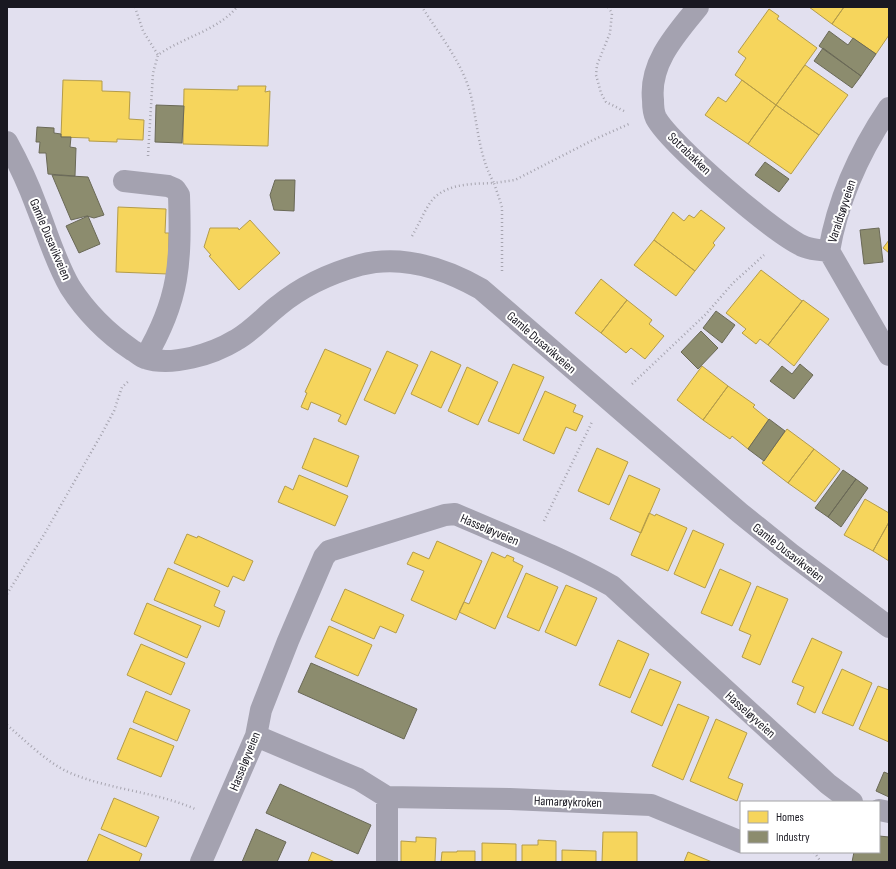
<svg xmlns="http://www.w3.org/2000/svg" width="896" height="869" font-family="'Sofia Sans Condensed',sans-serif">
<style>
.homes{fill:#f6d55c;stroke:#b49c4a}
.industry{fill:#8c8c6e;stroke:#6a6957}
.lines{fill:none;stroke-linecap:round;stroke-linejoin:round}
.path{stroke:#a6a4af;stroke-width:2.5;stroke-dasharray:1 3;stroke-linecap:butt}
.minor{stroke:#a4a2b0;stroke-width:22}
.labels{text-anchor:middle;stroke-width:4;stroke-linejoin:round;paint-order:stroke}
.street-label{font-size:13px;fill:#191821;stroke:#fff}
</style>
<rect width="100%" height="100%" fill="#e2e0ef"/>
<path class="homes" d="M 809,7 L 844,7 L 832,24 Z
M 844,7 L 889,7 L 889,35 L 876,54 L 832,24 Z
M 769,9 L 779,16 L 777,19 L 817,48 L 776,105 L 735,75 L 746,58 L 738,52 Z
M 805,65 L 848,95 L 819,135 L 776,105 Z
M 63,80 L 102,81 L 102,91 L 130,92 L 129,119 L 144,120 L 143,140 L 117,139 L 117,142 L 89,141 L 89,138 L 61,137 Z
M 742,80 L 776,105 L 748,144 L 705,115 L 718,97 L 726,102 Z
M 238,86 L 266,86 L 265,92 L 270,91 L 268,146 L 183,144 L 184,89 L 238,90 Z
M 776,105 L 819,135 L 791,174 L 748,144 Z
M 118,207 L 166,209 L 165,233 L 169,233 L 168,274 L 116,272 Z
M 701,210 L 725,228 L 713,243 L 715,245 L 695,271 L 654,240 L 673,212 L 684,221 L 689,215 L 694,218 Z
M 250,220 L 280,253 L 239,290 L 209,256 L 211,255 L 204,247 L 210,228 L 238,228 L 239,230 Z
M 654,240 L 695,271 L 676,296 L 634,265 Z
M 889,240 L 889,253 L 883,248 Z
M 761,270 L 802,301 L 768,345 L 760,339 L 756,344 L 742,333 L 746,329 L 726,313 Z
M 601,279 L 627,300 L 601,333 L 575,313 Z
M 627,300 L 652,320 L 649,324 L 664,336 L 645,359 L 631,348 L 626,353 L 601,333 Z
M 803,300 L 829,319 L 794,366 L 768,345 Z
M 325,349 L 371,369 L 346,425 L 338,421 L 341,415 L 311,402 L 308,410 L 301,407 L 307,393 L 305,392 Z
M 387,351 L 418,365 L 395,414 L 364,400 Z
M 431,351 L 461,365 L 441,408 L 411,394 Z
M 513,364 L 544,377 L 519,434 L 488,421 Z
M 702,366 L 728,386 L 703,420 L 677,400 Z
M 467,367 L 498,382 L 478,425 L 448,411 Z
M 728,386 L 755,405 L 753,407 L 769,420 L 748,449 L 732,436 L 730,439 L 703,420 Z
M 545,391 L 576,405 L 573,412 L 583,416 L 576,431 L 566,427 L 554,454 L 523,440 Z
M 787,429 L 814,449 L 788,483 L 762,463 Z
M 314,438 L 359,456 L 347,487 L 302,468 Z
M 597,448 L 628,462 L 609,505 L 578,491 Z
M 814,449 L 840,469 L 815,502 L 788,483 Z
M 299,475 L 348,496 L 335,526 L 278,502 L 285,486 L 293,490 Z
M 629,475 L 660,489 L 641,533 L 610,519 Z
M 865,499 L 889,513 L 889,522 L 873,551 L 844,535 Z
M 649,513 L 655,516 L 656,514 L 687,528 L 668,571 L 631,555 Z
M 889,522 L 889,561 L 873,551 Z
M 693,530 L 724,544 L 705,588 L 674,574 Z
M 187,534 L 197,538 L 198,536 L 253,561 L 244,581 L 233,576 L 228,587 L 174,563 Z
M 437,541 L 482,561 L 456,620 L 411,600 L 424,571 L 407,564 L 413,552 L 429,559 Z
M 492,552 L 505,558 L 507,555 L 514,558 L 513,561 L 523,566 L 495,629 L 459,612 L 464,602 L 469,604 Z
M 168,568 L 220,591 L 214,606 L 225,611 L 219,627 L 154,600 Z
M 720,569 L 751,583 L 732,626 L 701,613 Z
M 526,573 L 558,587 L 539,631 L 507,617 Z
M 566,585 L 597,598 L 576,646 L 545,632 Z
M 757,586 L 788,599 L 760,665 L 742,657 L 751,635 L 739,630 Z
M 345,589 L 404,615 L 396,633 L 380,626 L 374,639 L 331,620 Z
M 147,603 L 201,626 L 187,658 L 134,634 Z
M 329,626 L 372,645 L 358,676 L 315,657 Z
M 812,638 L 842,652 L 815,713 L 797,704 L 804,687 L 792,682 Z
M 618,640 L 649,654 L 630,698 L 599,685 Z
M 141,644 L 185,663 L 171,695 L 127,675 Z
M 650,669 L 681,682 L 662,726 L 631,712 Z
M 842,669 L 872,683 L 853,726 L 822,713 Z
M 878,686 L 889,690 L 889,742 L 859,729 Z
M 146,691 L 190,710 L 177,741 L 133,722 Z
M 678,704 L 709,717 L 683,780 L 652,766 Z
M 716,719 L 747,733 L 728,778 L 743,784 L 737,801 L 690,781 Z
M 130,728 L 174,746 L 161,777 L 117,759 Z
M 114,798 L 159,817 L 146,847 L 101,829 Z
M 603,832 L 637,832 L 637,862 L 602,862 Z
M 99,834 L 142,854 L 139,862 L 87,862 Z
M 416,837 L 436,838 L 435,862 L 401,862 L 401,841 L 416,842 Z
M 538,840 L 556,841 L 556,862 L 522,862 L 522,845 L 538,845 Z
M 482,843 L 516,844 L 516,862 L 482,862 Z
M 562,850 L 596,851 L 596,862 L 562,862 Z
M 457,851 L 475,851 L 475,862 L 441,862 L 442,852 L 457,852 Z
M 312,852 L 335,862 L 308,862 Z
M 688,852 L 712,862 L 684,862 Z"/>
<path class="industry" d="M 829,31 L 848,45 L 853,38 L 876,54 L 861,76 L 819,46 Z
M 823,48 L 861,76 L 852,88 L 814,61 Z
M 156,105 L 184,106 L 182,143 L 155,142 Z
M 37,127 L 54,128 L 54,133 L 61,134 L 61,137 L 71,137 L 70,147 L 76,148 L 75,176 L 48,174 L 46,153 L 39,153 L 40,142 L 36,142 Z
M 765,162 L 789,179 L 779,192 L 755,175 Z
M 52,175 L 88,177 L 104,215 L 94,218 L 87,216 L 71,220 Z
M 275,180 L 295,180 L 294,211 L 274,210 L 270,195 Z
M 88,216 L 100,244 L 79,253 L 66,226 Z
M 879,228 L 883,262 L 864,264 L 860,230 Z
M 716,311 L 735,325 L 722,343 L 703,328 Z
M 701,331 L 718,348 L 698,369 L 681,352 Z
M 800,364 L 813,375 L 794,399 L 770,381 L 782,366 L 792,374 Z
M 769,419 L 785,431 L 764,461 L 748,449 Z
M 843,470 L 856,479 L 828,517 L 815,508 Z
M 856,479 L 868,488 L 841,527 L 828,517 Z
M 311,663 L 417,709 L 404,739 L 298,692 Z
M 884,772 L 889,774 L 889,797 L 876,791 Z
M 280,784 L 371,825 L 358,854 L 266,813 Z
M 256,829 L 286,842 L 277,862 L 242,862 Z
M 879,836 L 889,837 L 889,862 L 852,862 L 854,852 L 879,852 Z"/>
<g class="lines">
<path class="path" d="M 135,7 L 143,31 L 158,55
M 608,7 L 612,13 L 610,33 L 597,65 L 596,75 L 601,93 L 606,102 L 626,112
M 148,156 L 153,73 L 158,55 C 183,37 217,31 237,7
M 412,236 C 418,226 422,216 428,206 C 441,183 471,184 494,183 C 478,155 478,123 470,92 C 461,61 439,34 422,7
M 502,271 L 502,207 L 494,183 L 515,180 L 593,140 L 629,124
M 632,384 L 706,314 L 733,283 L 764,255
M 544,521 L 592,422
M 7,594 L 45,533 L 101,435 L 114,411 L 122,387 L 130,380
M 7,725 C 26,741 45,761 68,772 C 109,790 154,791 195,809
M 814,852 L 821,862"/>
<path class="minor" d="M 698,7 C 676,34 649,63 653,100 C 653,105 654,114 656,118 C 670,144 778,237 805,247 C 813,250 821,250 829,251
M 889,108 C 860,151 838,199 829,251 L 889,355
M 7,142 C 18,162 28,183 36,205 C 47,232 55,261 70,287 C 86,312 107,333 132,350 C 136,352 141,357 145,358 C 172,367 213,354 236,340 C 252,331 264,317 278,306 C 301,287 331,273 360,265 C 403,254 444,268 481,289 L 740,513 L 791,554 L 889,627
M 124,181 L 168,186 L 175,189 L 179,195 C 181,262 180,299 145,358
M 256,736 L 358,779 L 387,797 L 387,862
M 387,797 L 510,799 L 651,805 L 741,842
M 879,810 L 889,812
M 201,862 L 256,736 L 261,710 L 288,641 L 324,557 L 329,551 L 445,515 L 455,514 C 508,537 562,558 612,586 L 828,784 L 852,802"/>
</g>
<g class="labels">
<g class="street-label">
<text transform="translate(690 153) rotate(44)" y="5">Sotrabakken</text>
<text transform="translate(841 211) rotate(-72)" y="5">Varaldsøyveien</text>
<text transform="translate(51 239) rotate(67)" y="5">Gamle Dusavikveien</text>
<text transform="translate(542 342) rotate(41)" y="5">Gamle Dusavikveien</text>
<text transform="translate(490 529) rotate(23)" y="5">Hasseløyveien</text>
<text transform="translate(789 552) rotate(38)" y="5">Gamle Dusavikveien</text>
<text transform="translate(751 714) rotate(42)" y="5">Hasseløyveien</text>
<text transform="translate(244 761) rotate(-68)" y="5">Hasseløyveien</text>
<text transform="translate(568 801) rotate(2)" y="5">Hamarøykroken</text>
</g>
</g>
<rect width="896" height="869" fill="none" stroke="#191821" stroke-width="16"/>
<rect x="740" y="801" width="140" height="52" fill="#ffffff" stroke="#a3a3a6"/>
<rect x="748" y="811" width="20" height="12" fill="#f6d55c" stroke="#a3a3a6"/>
<text x="776" y="821" font-size="12" fill="#191821">Homes</text>
<rect x="748" y="831" width="20" height="12" fill="#8c8c6e" stroke="#a3a3a6"/>
<text x="776" y="841" font-size="12" fill="#191821">Industry</text>
</svg>
